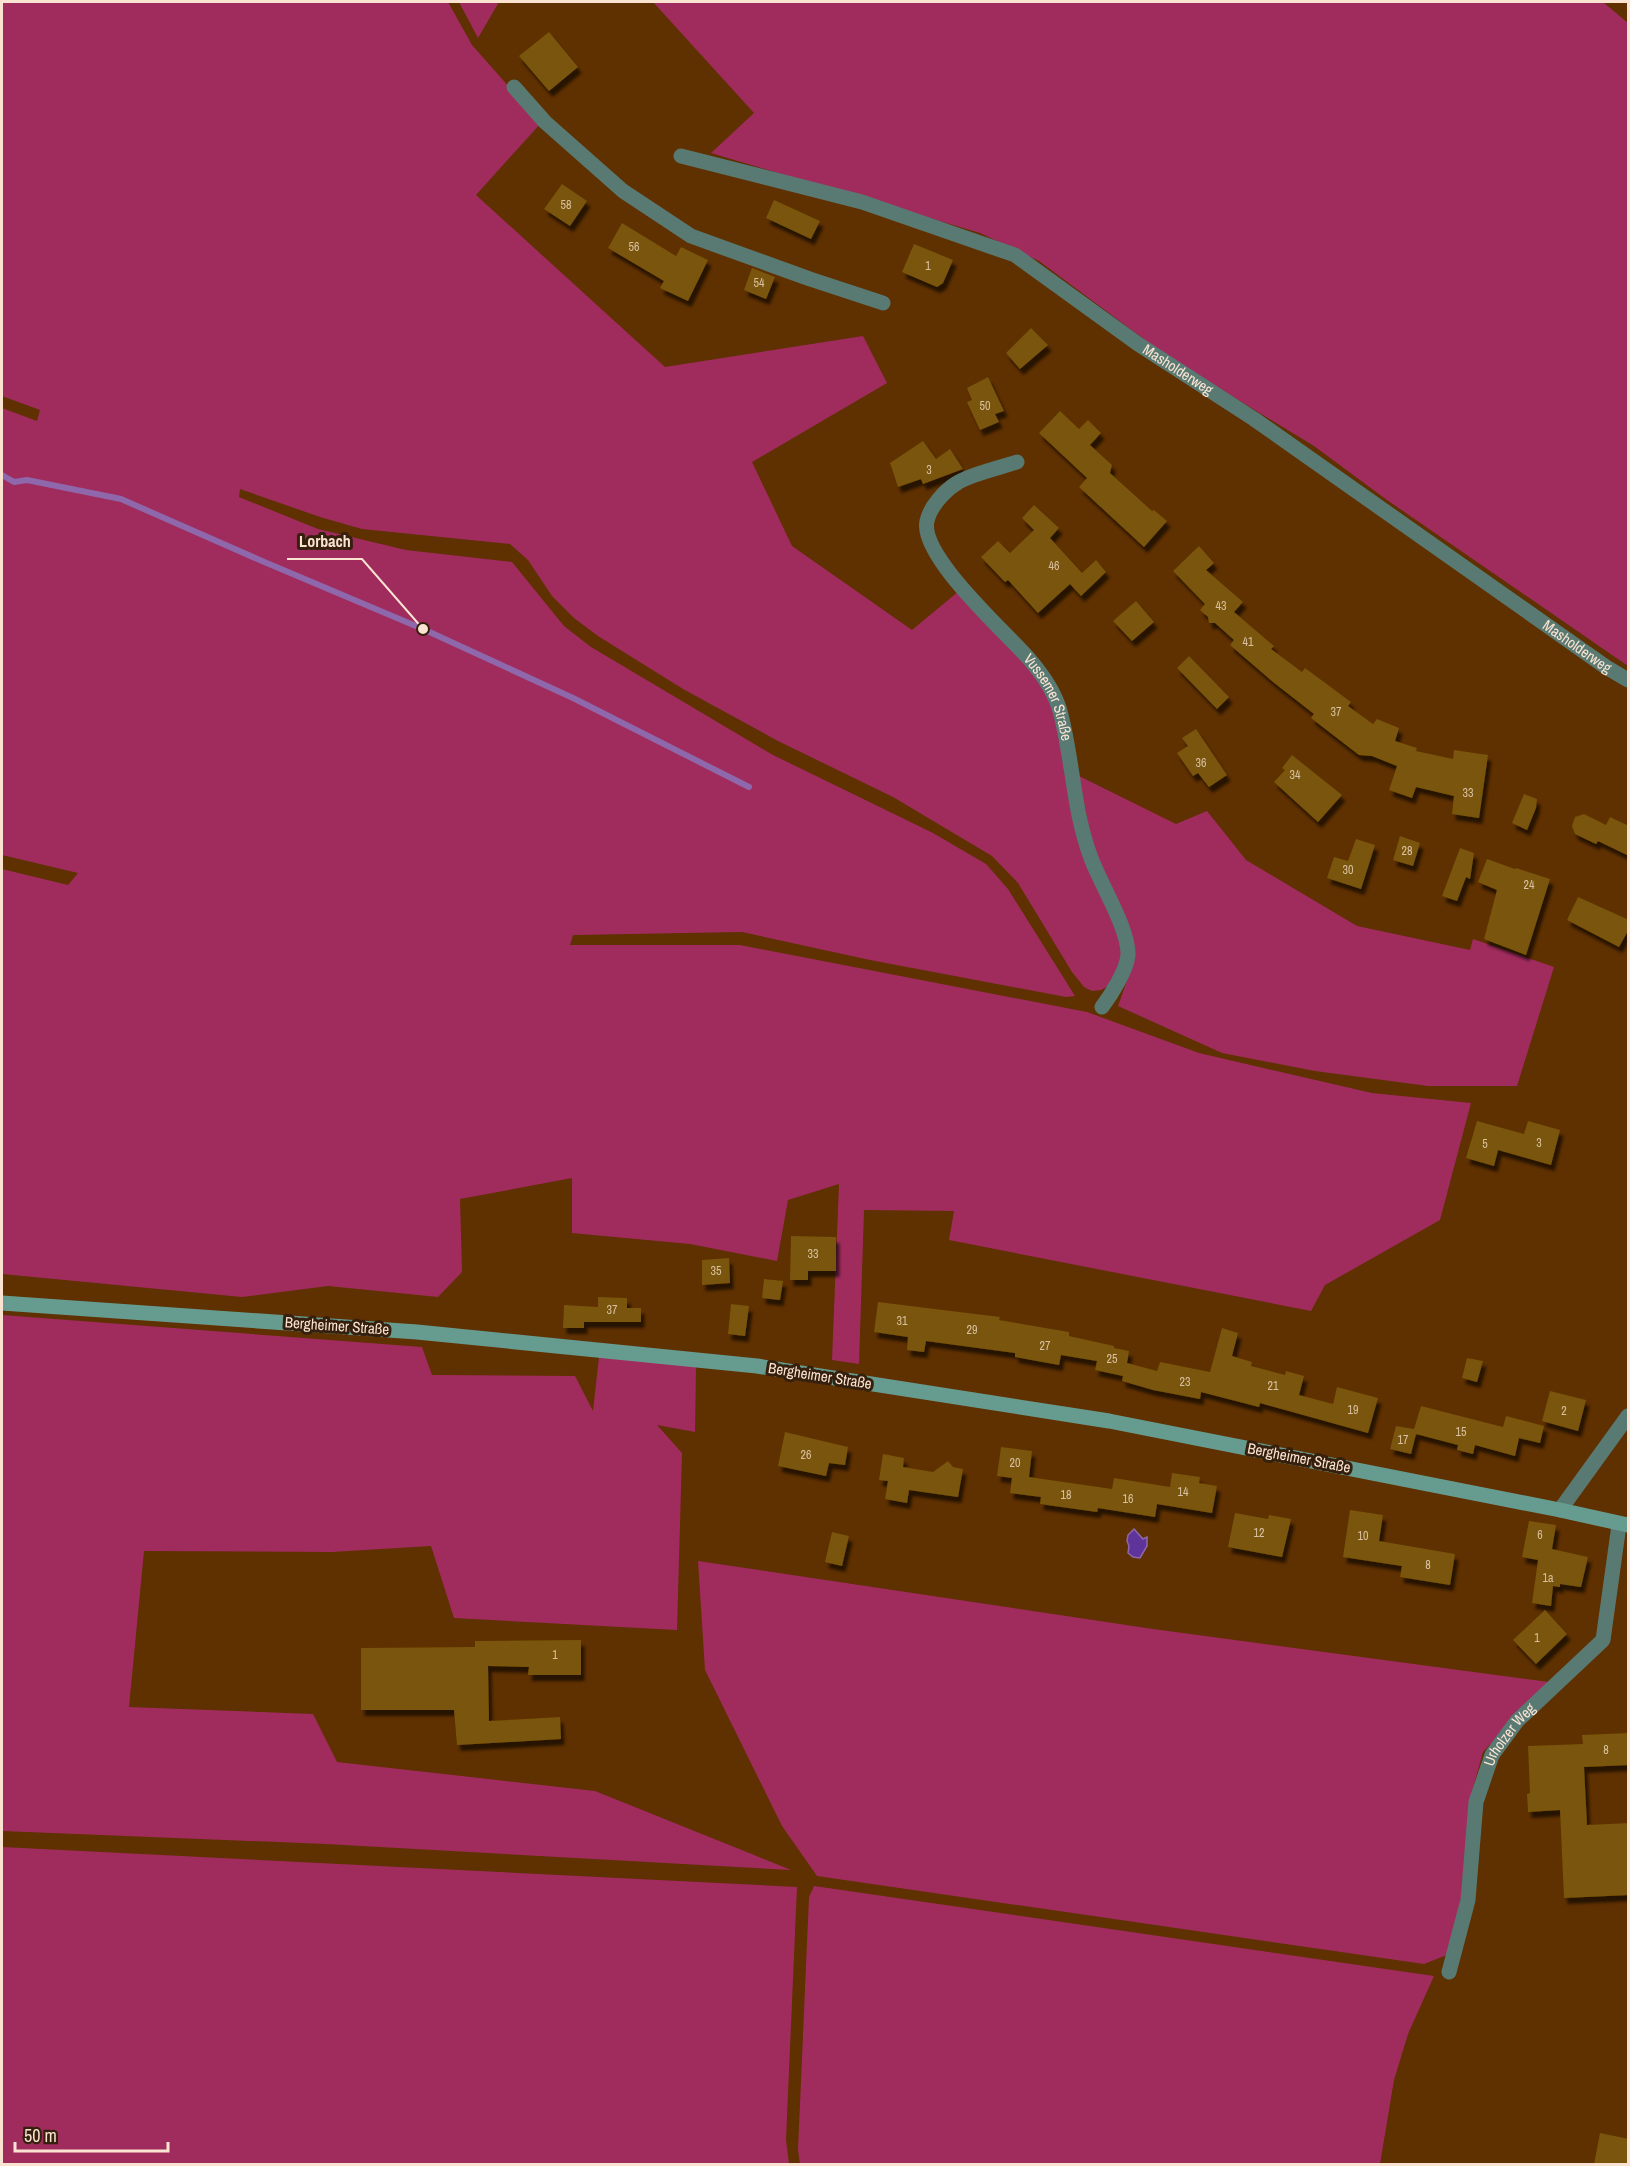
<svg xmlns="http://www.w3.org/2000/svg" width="1630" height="2166" font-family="'Archivo Narrow',sans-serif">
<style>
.green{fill:#a02c5d}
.water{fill:#5f349a;stroke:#8e68ab;stroke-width:1.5}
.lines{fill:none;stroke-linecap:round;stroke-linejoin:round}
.stream{stroke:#8e68ab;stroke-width:6}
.building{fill:#795509;filter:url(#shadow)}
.street{stroke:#597a73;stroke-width:15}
.secondary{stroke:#669c90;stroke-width:15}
.labels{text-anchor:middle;stroke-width:6;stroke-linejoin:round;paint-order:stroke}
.number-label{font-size:12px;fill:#dac0a0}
.street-label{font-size:15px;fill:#fbe3d2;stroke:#351f0d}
.leader{fill:none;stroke:#fbe3d2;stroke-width:2}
.callout-dot{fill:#fbe3d2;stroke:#351f0d;stroke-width:2}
.callout-label{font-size:16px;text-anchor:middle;font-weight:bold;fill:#fbe3d2;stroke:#351f0d;stroke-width:6;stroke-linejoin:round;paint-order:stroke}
</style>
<defs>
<filter id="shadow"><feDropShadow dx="3.5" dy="6" stdDeviation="1.5" flood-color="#0009"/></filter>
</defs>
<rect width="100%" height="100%" fill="#5f3000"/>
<path class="green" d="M 2,2 L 448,2 L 472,45 L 541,123 L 476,195 L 665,367 L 863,336 L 887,383 L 752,462 L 792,546 L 912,630 L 959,591 L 1037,675 L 1057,714 L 1124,955 L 1110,985 L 1101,990 L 1092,991 L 1084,987 L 1072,972 L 1018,883 L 992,856 L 893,797 L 778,741 L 683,689 L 598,636 L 574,618 L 552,596 L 528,560 L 510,544 L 362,529 L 320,517 L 240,489 L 239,497 L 318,529 L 406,550 L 512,562 L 564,626 L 591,647 L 773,755 L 933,833 L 986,864 L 1008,889 L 1075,996 L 1066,997 L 870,960 L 742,932 L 573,935 L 570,945 L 740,945 L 1087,1012 L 1199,1053 L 1372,1093 L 1471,1103 L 1440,1220 L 1325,1285 L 1311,1311 L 949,1240 L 954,1211 L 864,1210 L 859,1364 L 832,1360 L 839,1184 L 788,1200 L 777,1261 L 690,1244 L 572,1233 L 572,1178 L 460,1199 L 462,1272 L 438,1297 L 328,1286 L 242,1297 L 2,1274 L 2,869 L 68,885 L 78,873 L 2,855 L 2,408 L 37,421 L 40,410 L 2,396 Z
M 459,2 L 499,2 L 478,38 Z
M 653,2 L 1603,2 L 1628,23 L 1628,666 L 1387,500 L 1314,446 L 1168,357 L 1039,261 L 980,233 L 711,153 L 754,113 Z
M 1079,776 L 1176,824 L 1207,811 L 1246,860 L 1357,926 L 1470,950 L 1473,939 L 1554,967 L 1517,1086 L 1428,1086 L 1315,1071 L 1222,1053 L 1118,1006 L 1135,958 L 1094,853 Z
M 2,1315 L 422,1347 L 432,1375 L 575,1376 L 593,1411 L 599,1357 L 696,1366 L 695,1432 L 657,1425 L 682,1453 L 677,1630 L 454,1618 L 431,1546 L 332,1552 L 144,1551 L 129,1707 L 313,1714 L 337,1762 L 595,1791 L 791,1870 L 326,1844 L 2,1831 Z
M 698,1561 L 1153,1629 L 1549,1682 L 1483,1752 L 1470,1799 L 1461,1898 L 1447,1955 L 1424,1964 L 817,1876 L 782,1826 L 705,1670 Z
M 2,1847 L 797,1887 L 786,2140 L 789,2164 L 2,2164 Z
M 814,1886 L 1434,1976 L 1408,2034 L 1394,2080 L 1380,2164 L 800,2164 L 798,2150 L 809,1897 Z"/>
<path class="water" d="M 1134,1529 L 1143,1539 L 1147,1537 L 1147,1546 L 1140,1558 L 1133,1557 L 1128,1553 L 1129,1546 L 1127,1541 L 1128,1535 Z"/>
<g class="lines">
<path class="stream" d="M 2,475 L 14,482 L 27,480 L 121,499 L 262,561 L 423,629 L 573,698 L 749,787"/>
</g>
<path class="building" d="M 549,32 L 578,67 L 549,91 L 519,56 Z
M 562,184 L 587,201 L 570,226 L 544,209 Z
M 774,200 L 820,221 L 811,239 L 766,218 Z
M 622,223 L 676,256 L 681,247 L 708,260 L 688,301 L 660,288 L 664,281 L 608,248 Z
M 914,244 L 953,260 L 943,283 L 937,287 L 902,272 Z
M 752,268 L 775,277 L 766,299 L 744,290 Z
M 1031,328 L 1048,345 L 1020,369 L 1006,353 Z
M 988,377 L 1004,411 L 995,414 L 999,422 L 980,430 L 967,402 L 972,400 L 967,388 Z
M 1060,411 L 1079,429 L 1088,420 L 1101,433 L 1090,445 L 1112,465 L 1110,473 L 1152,511 L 1154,510 L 1167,521 L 1144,547 L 1079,487 L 1087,478 L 1039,433 Z
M 923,441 L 936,459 L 950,449 L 963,469 L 923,484 L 921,479 L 898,487 L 890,463 Z
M 1034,505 L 1059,528 L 1050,538 L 1082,573 L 1096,560 L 1106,572 L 1081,596 L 1070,584 L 1038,613 L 1008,580 L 1005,582 L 981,557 L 998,541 L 1010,553 L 1034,530 L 1022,518 Z
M 1199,546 L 1214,563 L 1206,570 L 1243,602 L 1234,612 L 1274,646 L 1271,649 L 1302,672 L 1305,668 L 1351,702 L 1348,706 L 1373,724 L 1377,719 L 1399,728 L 1395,741 L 1417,748 L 1416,751 L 1453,759 L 1454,750 L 1488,755 L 1479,818 L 1452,814 L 1454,796 L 1416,787 L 1412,798 L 1389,790 L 1397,766 L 1372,756 L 1359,755 L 1311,718 L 1314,714 L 1273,682 L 1230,645 L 1234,640 L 1215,623 L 1209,623 L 1208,617 L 1200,610 L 1205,604 L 1173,571 Z
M 1136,601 L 1154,622 L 1132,641 L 1113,621 Z
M 1189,656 L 1229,697 L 1217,709 L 1177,668 Z
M 1196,729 L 1227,775 L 1209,787 L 1198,773 L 1193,776 L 1177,753 L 1188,746 L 1182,738 Z
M 1292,755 L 1342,795 L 1318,822 L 1274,782 L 1285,770 L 1282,768 Z
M 1524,794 L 1537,799 L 1536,808 L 1527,830 L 1512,823 Z
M 1584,814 L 1606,825 L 1610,817 L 1629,826 L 1629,856 L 1598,841 L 1596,844 L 1575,834 L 1572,826 L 1575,817 Z
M 1400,836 L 1420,843 L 1413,866 L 1393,860 Z
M 1356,839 L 1375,845 L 1361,889 L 1327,878 L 1334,857 L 1348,861 Z
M 1460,848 L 1474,853 L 1470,879 L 1466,877 L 1457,901 L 1442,896 Z
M 1487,859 L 1515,869 L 1516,868 L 1550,879 L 1526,955 L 1484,939 L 1497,890 L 1478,882 Z
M 1578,897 L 1629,920 L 1629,929 L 1619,947 L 1567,920 Z
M 1477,1121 L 1524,1134 L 1528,1121 L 1560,1130 L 1551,1165 L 1498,1150 L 1494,1166 L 1466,1158 Z
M 791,1236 L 836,1237 L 836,1271 L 808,1271 L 808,1280 L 790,1280 Z
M 729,1258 L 730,1283 L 702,1285 L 702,1260 Z
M 764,1279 L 783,1281 L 780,1300 L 762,1298 Z
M 598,1297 L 627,1298 L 627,1308 L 641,1308 L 641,1322 L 584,1322 L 584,1328 L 563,1328 L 564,1305 L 598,1307 Z
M 878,1302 L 1000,1317 L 999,1320 L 1069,1332 L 1069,1336 L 1114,1346 L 1114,1348 L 1129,1351 L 1127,1363 L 1157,1371 L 1160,1362 L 1210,1372 L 1222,1328 L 1238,1333 L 1232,1356 L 1252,1362 L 1251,1366 L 1285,1375 L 1286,1371 L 1304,1376 L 1299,1395 L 1333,1404 L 1337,1387 L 1378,1398 L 1368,1433 L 1260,1403 L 1259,1407 L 1201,1392 L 1200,1399 L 1153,1390 L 1122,1381 L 1123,1376 L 1095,1370 L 1097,1361 L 1061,1355 L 1059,1365 L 1015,1357 L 1015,1353 L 926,1341 L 924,1352 L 907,1350 L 908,1337 L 874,1332 Z
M 731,1304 L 749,1306 L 745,1336 L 728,1334 Z
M 1467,1358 L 1483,1361 L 1477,1382 L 1462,1378 Z
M 1550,1391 L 1586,1400 L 1578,1431 L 1542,1421 Z
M 1421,1406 L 1503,1427 L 1506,1416 L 1544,1426 L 1540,1443 L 1519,1438 L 1515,1456 L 1475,1445 L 1473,1454 L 1457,1450 L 1458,1445 L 1416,1434 L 1411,1454 L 1390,1449 L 1396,1426 L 1414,1429 Z
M 785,1432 L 848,1447 L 845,1465 L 829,1463 L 826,1476 L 778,1466 Z
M 1001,1447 L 1032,1451 L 1029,1477 L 1112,1489 L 1114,1478 L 1170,1487 L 1172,1473 L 1200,1477 L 1199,1483 L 1217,1486 L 1212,1513 L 1157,1504 L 1155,1517 L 1098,1508 L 1097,1512 L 1040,1504 L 1041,1497 L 1010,1493 L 1012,1478 L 997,1476 Z
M 883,1454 L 904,1458 L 903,1467 L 933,1472 L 948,1461 L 953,1467 L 963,1469 L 958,1497 L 909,1490 L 907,1503 L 885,1499 L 888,1481 L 879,1480 Z
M 1350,1510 L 1383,1515 L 1379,1541 L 1455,1554 L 1450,1585 L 1400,1577 L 1402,1566 L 1343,1557 Z
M 1235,1513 L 1268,1519 L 1269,1515 L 1291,1519 L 1282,1557 L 1228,1547 Z
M 1529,1521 L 1556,1525 L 1552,1549 L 1588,1557 L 1581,1587 L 1560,1584 L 1560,1587 L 1553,1586 L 1551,1606 L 1532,1603 L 1538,1560 L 1522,1557 Z
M 832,1532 L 849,1536 L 842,1566 L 825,1562 Z
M 1545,1610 L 1567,1634 L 1536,1664 L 1513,1640 Z
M 581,1640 L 581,1675 L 528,1675 L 529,1667 L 488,1666 L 489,1721 L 560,1717 L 561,1739 L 457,1745 L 454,1710 L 361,1710 L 361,1648 L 475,1647 L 475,1641 Z
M 1629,1733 L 1629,1765 L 1584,1767 L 1587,1825 L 1629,1823 L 1629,1895 L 1564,1898 L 1560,1810 L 1528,1812 L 1527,1794 L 1530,1793 L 1528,1746 L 1583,1744 L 1582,1735 Z
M 1600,2133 L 1629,2139 L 1629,2164 L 1594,2164 Z"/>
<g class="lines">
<g class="street">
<path d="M 514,87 L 545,122 L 623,191 L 691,236 L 810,279 L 883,303"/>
<path id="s1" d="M 681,156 L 862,202 L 1015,255 L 1138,344 L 1254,419 L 1606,667 L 1628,680"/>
<path id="s2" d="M 1017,462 C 1002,467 968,475 957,483 C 944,491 930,507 927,521 C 919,556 1007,633 1030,660 C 1042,674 1055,693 1060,711 C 1073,759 1073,811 1091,858 C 1100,883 1129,929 1128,955 C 1127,970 1111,995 1102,1007"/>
<path d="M 1560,1510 L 1628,1416"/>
<path id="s3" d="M 1449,1972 L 1468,1900 L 1476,1802 L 1492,1755 L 1517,1721 L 1603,1640 L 1619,1525"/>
</g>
<path class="secondary" d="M 2,1303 L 417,1332 L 757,1366 L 1109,1421 L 1560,1510 L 1628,1525"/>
</g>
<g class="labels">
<g class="number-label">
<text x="566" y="209">58</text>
<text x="634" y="251">56</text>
<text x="928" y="270">1</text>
<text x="759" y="287">54</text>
<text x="985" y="410">50</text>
<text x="929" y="474">3</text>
<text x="1054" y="570">46</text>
<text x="1221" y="610">43</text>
<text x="1248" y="646">41</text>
<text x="1336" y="716">37</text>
<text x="1201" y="767">36</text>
<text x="1295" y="779">34</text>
<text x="1468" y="797">33</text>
<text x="1407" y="855">28</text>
<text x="1348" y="874">30</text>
<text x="1529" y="889">24</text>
<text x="1539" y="1147">3</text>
<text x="1485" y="1148">5</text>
<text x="813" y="1258">33</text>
<text x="716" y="1275">35</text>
<text x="612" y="1314">37</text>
<text x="902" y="1325">31</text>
<text x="972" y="1334">29</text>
<text x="1045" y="1350">27</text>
<text x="1112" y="1363">25</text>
<text x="1185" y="1386">23</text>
<text x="1273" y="1390">21</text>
<text x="1353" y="1414">19</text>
<text x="1564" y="1415">2</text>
<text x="1461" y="1436">15</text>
<text x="1403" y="1444">17</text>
<text x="806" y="1459">26</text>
<text x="1015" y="1467">20</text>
<text x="1183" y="1496">14</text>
<text x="1066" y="1499">18</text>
<text x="1128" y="1503">16</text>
<text x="1259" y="1537">12</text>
<text x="1540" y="1539">6</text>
<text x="1363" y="1540">10</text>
<text x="1428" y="1569">8</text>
<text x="1548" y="1582">1a</text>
<text x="1537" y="1642">1</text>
<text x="555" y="1659">1</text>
<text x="1606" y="1754">8</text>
</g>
<g class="street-label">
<text dy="5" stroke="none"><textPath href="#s1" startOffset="548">Masholderweg</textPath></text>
<text dy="5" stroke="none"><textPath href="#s1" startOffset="1034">Masholderweg</textPath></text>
<text dy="5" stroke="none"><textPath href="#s2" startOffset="332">Vussemer Straße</textPath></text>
<text transform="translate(337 1326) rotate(4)" y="5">Bergheimer Straße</text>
<text transform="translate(820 1376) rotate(9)" y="5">Bergheimer Straße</text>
<text transform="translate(1299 1458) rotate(11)" y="5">Bergheimer Straße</text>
<text dy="5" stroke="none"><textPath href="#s3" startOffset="249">Urholzer Weg</textPath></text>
</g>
</g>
<path class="leader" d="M423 629L362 559H287"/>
<circle class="callout-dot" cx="423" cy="629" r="6"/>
<g class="callout-label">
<text x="325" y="547">Lorbach</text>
</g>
<rect width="1630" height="2166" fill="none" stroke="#fbe3d2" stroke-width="6"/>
<path d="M15 2142v9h153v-9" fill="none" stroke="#fbe3d2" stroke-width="3"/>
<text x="24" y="2142" font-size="18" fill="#fbe3d2" stroke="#351f0d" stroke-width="4.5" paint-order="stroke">50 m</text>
</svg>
